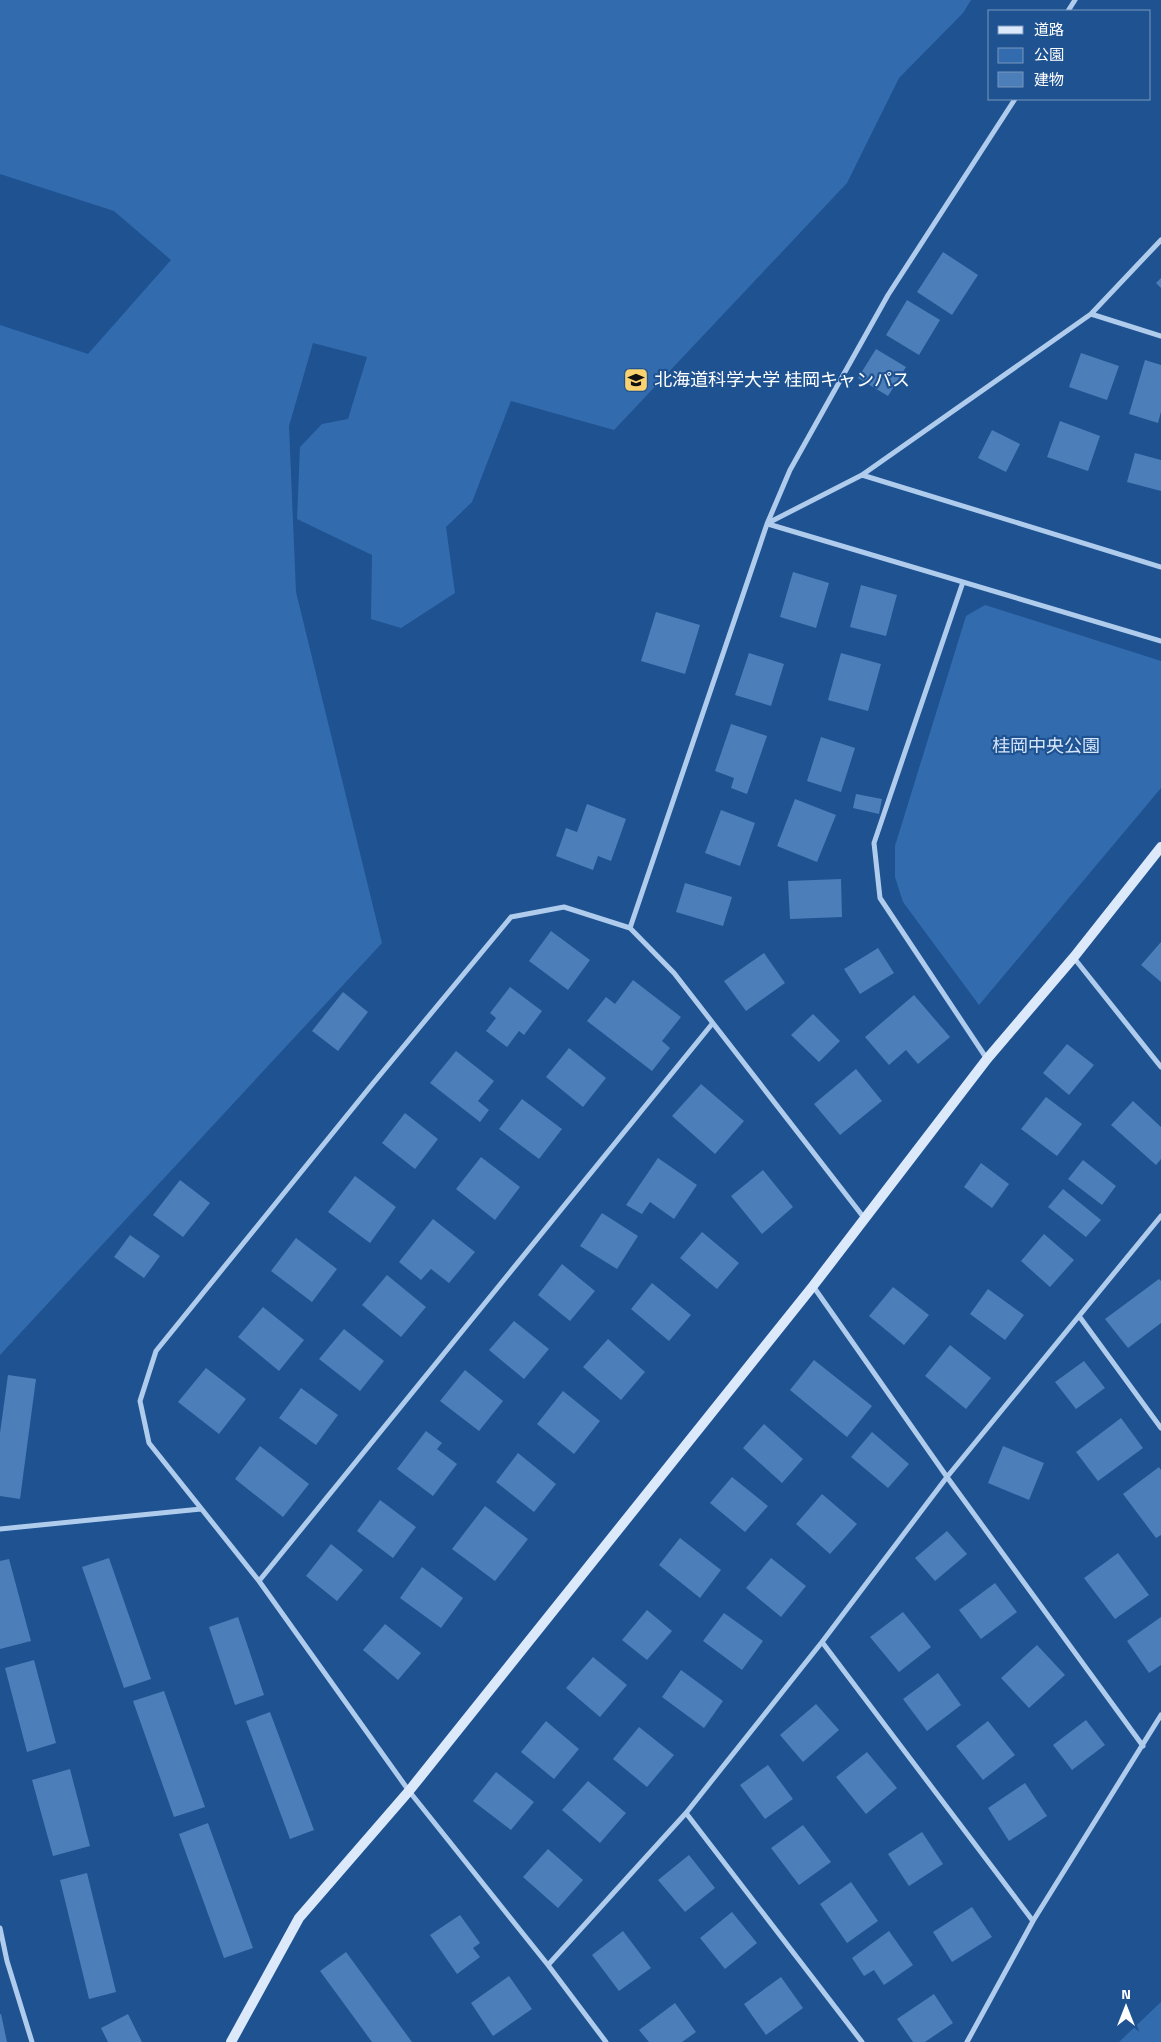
<svg xmlns="http://www.w3.org/2000/svg" width="1161" height="2042" font-family="'Titillium Web','Noto Sans JP',sans-serif">
<style>
.green{fill:#336cae}
.building{fill:#4c7eb9}
.lines{fill:none;stroke-linecap:round;stroke-linejoin:round}
.street{stroke:#b0cced;stroke-width:5}
.secondary{stroke:#dce9fa;stroke-width:10}
.labels{text-anchor:middle;stroke-width:4.5;stroke-linejoin:round;paint-order:stroke}
.poi-label{font-size:18px;fill:#fff;stroke:#1f5291;text-anchor:start}
.park-label{font-size:18px;fill:#d6e6fa;stroke:#1f5291}
</style>
<rect width="100%" height="100%" fill="#1f5291"/>
<path class="green" d="M 0,0 L 971,0 L 963,13 L 899,78 L 847,183 L 614,430 L 511,401 L 472,502 L 446,527 L 455,593 L 401,628 L 371,619 L 372,555 L 297,519 L 300,447 L 322,424 L 348,419 L 367,357 L 313,343 L 289,426 L 296,592 L 382,943 L 0,1355 L 0,325 L 88,354 L 171,260 L 114,211 L 0,174 Z
M 985,605 L 1161,661 L 1161,788 L 979,1005 L 903,902 L 895,877 L 895,846 L 966,616 Z
M 1161,2002 L 1161,2042 L 1119,2042 Z"/>
<path class="building" d="M 943,252 L 978,275 L 952,315 L 917,292 Z
M 1161,278 L 1161,288 L 1156,283 Z
M 907,300 L 940,320 L 919,355 L 886,335 Z
M 876,349 L 906,367 L 888,396 L 858,378 Z
M 1081,353 L 1119,366 L 1107,400 L 1069,387 Z
M 1145,360 L 1161,365 L 1161,412 L 1158,423 L 1129,414 Z
M 1060,421 L 1100,436 L 1088,471 L 1047,457 Z
M 992,430 L 1020,444 L 1006,472 L 978,458 Z
M 1135,453 L 1161,460 L 1161,491 L 1127,482 Z
M 793,572 L 829,583 L 816,628 L 780,617 Z
M 861,585 L 897,595 L 886,636 L 850,627 Z
M 656,612 L 700,625 L 685,674 L 641,661 Z
M 749,653 L 784,664 L 771,706 L 735,695 Z
M 841,653 L 881,664 L 868,711 L 828,700 Z
M 731,724 L 767,736 L 747,794 L 731,788 L 734,778 L 715,771 Z
M 821,737 L 855,748 L 841,792 L 807,781 Z
M 856,794 L 882,799 L 879,814 L 853,808 Z
M 795,799 L 836,815 L 817,862 L 777,846 Z
M 587,804 L 626,819 L 611,861 L 598,856 L 593,870 L 556,856 L 566,828 L 577,832 Z
M 721,810 L 755,823 L 740,866 L 705,853 Z
M 841,879 L 842,917 L 790,919 L 788,881 Z
M 685,883 L 732,897 L 723,926 L 676,912 Z
M 551,931 L 590,960 L 568,990 L 529,961 Z
M 1161,942 L 1161,982 L 1141,965 Z
M 878,948 L 894,973 L 860,994 L 844,969 Z
M 764,953 L 785,983 L 746,1011 L 724,981 Z
M 633,980 L 681,1017 L 662,1041 L 670,1048 L 652,1071 L 587,1021 L 606,997 L 615,1004 Z
M 510,987 L 542,1011 L 524,1035 L 519,1031 L 507,1047 L 486,1031 L 496,1018 L 490,1013 Z
M 343,992 L 368,1012 L 338,1051 L 312,1031 Z
M 914,995 L 950,1037 L 918,1064 L 906,1050 L 889,1065 L 865,1037 Z
M 813,1014 L 840,1041 L 819,1062 L 791,1035 Z
M 1067,1044 L 1094,1065 L 1069,1095 L 1043,1073 Z
M 569,1048 L 606,1078 L 583,1107 L 546,1077 Z
M 456,1051 L 494,1081 L 478,1101 L 489,1110 L 480,1122 L 430,1083 Z
M 856,1069 L 882,1101 L 840,1135 L 814,1104 Z
M 701,1084 L 744,1121 L 715,1154 L 672,1116 Z
M 1046,1097 L 1082,1124 L 1057,1156 L 1021,1129 Z
M 522,1099 L 562,1129 L 539,1159 L 499,1129 Z
M 1133,1101 L 1161,1127 L 1161,1159 L 1156,1165 L 1111,1125 Z
M 405,1113 L 438,1139 L 415,1169 L 382,1143 Z
M 481,1157 L 520,1187 L 495,1220 L 456,1189 Z
M 658,1158 L 697,1185 L 674,1219 L 650,1202 L 642,1214 L 626,1205 Z
M 1083,1160 L 1116,1186 L 1102,1205 L 1068,1179 Z
M 981,1163 L 1009,1184 L 992,1208 L 964,1187 Z
M 763,1170 L 793,1207 L 762,1234 L 731,1196 Z
M 355,1176 L 396,1207 L 370,1243 L 328,1212 Z
M 180,1180 L 210,1203 L 183,1237 L 153,1215 Z
M 1063,1189 L 1101,1220 L 1086,1237 L 1048,1207 Z
M 602,1213 L 638,1236 L 617,1269 L 580,1246 Z
M 433,1219 L 475,1252 L 449,1283 L 431,1269 L 421,1280 L 399,1262 Z
M 702,1232 L 739,1263 L 717,1289 L 680,1258 Z
M 1044,1234 L 1074,1260 L 1050,1287 L 1021,1261 Z
M 130,1235 L 160,1256 L 144,1278 L 114,1257 Z
M 296,1238 L 337,1269 L 312,1302 L 271,1271 Z
M 562,1264 L 595,1291 L 570,1321 L 538,1295 Z
M 387,1275 L 426,1307 L 401,1337 L 362,1305 Z
M 1159,1279 L 1161,1281 L 1161,1323 L 1128,1348 L 1105,1319 Z
M 652,1283 L 691,1315 L 669,1341 L 631,1309 Z
M 893,1287 L 929,1315 L 904,1345 L 869,1316 Z
M 988,1289 L 1024,1315 L 1005,1340 L 970,1314 Z
M 263,1307 L 304,1340 L 279,1371 L 238,1337 Z
M 514,1321 L 549,1349 L 524,1379 L 489,1350 Z
M 344,1329 L 384,1361 L 360,1391 L 319,1359 Z
M 608,1339 L 645,1372 L 621,1400 L 583,1367 Z
M 950,1345 L 991,1378 L 966,1409 L 925,1376 Z
M 814,1360 L 872,1406 L 847,1437 L 790,1390 Z
M 1084,1361 L 1105,1388 L 1076,1409 L 1055,1382 Z
M 206,1368 L 246,1399 L 219,1434 L 178,1402 Z
M 465,1370 L 503,1401 L 479,1431 L 440,1401 Z
M 8,1375 L 36,1379 L 20,1499 L 0,1496 L 0,1433 Z
M 301,1388 L 338,1415 L 316,1445 L 279,1418 Z
M 563,1391 L 600,1421 L 574,1454 L 537,1424 Z
M 1121,1418 L 1143,1448 L 1098,1481 L 1076,1452 Z
M 764,1424 L 803,1459 L 782,1483 L 743,1448 Z
M 426,1431 L 442,1443 L 437,1449 L 457,1464 L 433,1496 L 397,1469 Z
M 872,1432 L 909,1464 L 888,1488 L 851,1457 Z
M 260,1446 L 309,1484 L 283,1517 L 235,1479 Z
M 1003,1446 L 1044,1463 L 1029,1500 L 988,1483 Z
M 518,1453 L 556,1484 L 534,1512 L 496,1482 Z
M 1159,1467 L 1161,1470 L 1161,1535 L 1156,1538 L 1123,1494 Z
M 732,1477 L 768,1506 L 745,1532 L 710,1503 Z
M 822,1494 L 857,1524 L 830,1554 L 796,1524 Z
M 380,1500 L 416,1527 L 393,1558 L 357,1531 Z
M 485,1506 L 528,1539 L 495,1581 L 452,1549 Z
M 947,1531 L 967,1554 L 935,1581 L 915,1558 Z
M 680,1538 L 721,1570 L 700,1598 L 659,1565 Z
M 331,1544 L 363,1570 L 337,1601 L 306,1576 Z
M 1118,1553 L 1149,1595 L 1115,1619 L 1084,1578 Z
M 109,1558 L 151,1679 L 124,1688 L 82,1567 Z
M 771,1558 L 806,1586 L 781,1617 L 746,1588 Z
M 9,1559 L 31,1641 L 0,1649 L 0,1561 Z
M 422,1567 L 463,1598 L 441,1628 L 400,1598 Z
M 995,1583 L 1017,1612 L 981,1639 L 959,1610 Z
M 647,1610 L 672,1631 L 647,1660 L 622,1640 Z
M 903,1612 L 931,1647 L 899,1672 L 870,1637 Z
M 724,1613 L 763,1641 L 742,1670 L 703,1641 Z
M 238,1617 L 264,1695 L 235,1705 L 209,1627 Z
M 1161,1617 L 1161,1665 L 1149,1673 L 1127,1641 Z
M 385,1624 L 421,1653 L 398,1680 L 363,1650 Z
M 1037,1645 L 1065,1675 L 1029,1708 L 1001,1678 Z
M 593,1657 L 627,1685 L 600,1717 L 566,1688 Z
M 34,1660 L 56,1743 L 27,1752 L 5,1668 Z
M 681,1670 L 723,1701 L 704,1728 L 662,1697 Z
M 938,1673 L 961,1705 L 927,1731 L 903,1699 Z
M 164,1691 L 205,1807 L 174,1817 L 133,1701 Z
M 816,1704 L 839,1730 L 803,1762 L 780,1735 Z
M 270,1712 L 314,1830 L 290,1839 L 246,1721 Z
M 1086,1720 L 1105,1745 L 1072,1770 L 1053,1745 Z
M 546,1721 L 579,1749 L 554,1779 L 521,1752 Z
M 988,1721 L 1015,1755 L 983,1780 L 956,1746 Z
M 639,1727 L 674,1755 L 647,1787 L 613,1759 Z
M 867,1752 L 897,1788 L 866,1814 L 836,1777 Z
M 768,1765 L 793,1799 L 765,1819 L 740,1785 Z
M 70,1769 L 90,1846 L 53,1856 L 32,1780 Z
M 496,1772 L 534,1802 L 511,1830 L 473,1801 Z
M 588,1781 L 626,1813 L 600,1843 L 562,1810 Z
M 1025,1783 L 1047,1816 L 1009,1841 L 988,1808 Z
M 208,1823 L 253,1948 L 224,1958 L 179,1834 Z
M 803,1825 L 831,1862 L 799,1885 L 771,1848 Z
M 922,1832 L 943,1864 L 909,1886 L 888,1854 Z
M 548,1849 L 583,1880 L 558,1908 L 523,1877 Z
M 689,1855 L 715,1888 L 685,1912 L 658,1880 Z
M 87,1873 L 116,1992 L 89,1999 L 60,1880 Z
M 851,1882 L 878,1921 L 847,1943 L 820,1904 Z
M 972,1907 L 992,1937 L 952,1962 L 933,1932 Z
M 732,1912 L 757,1943 L 725,1969 L 700,1938 Z
M 460,1915 L 480,1943 L 473,1948 L 480,1957 L 457,1974 L 430,1935 Z
M 623,1931 L 651,1968 L 619,1991 L 592,1955 Z
M 889,1931 L 913,1965 L 884,1985 L 874,1970 L 864,1976 L 852,1958 Z
M 346,1952 L 412,2042 L 372,2042 L 320,1971 Z
M 509,1976 L 532,2009 L 493,2036 L 471,2003 Z
M 781,1977 L 803,2008 L 766,2035 L 744,2004 Z
M 934,1994 L 953,2023 L 925,2042 L 913,2042 L 897,2019 Z
M 675,2003 L 696,2032 L 682,2042 L 649,2042 L 639,2030 Z
M 0,2014 L 1,2014 L 7,2042 L 0,2042 Z
M 128,2014 L 142,2042 L 108,2042 L 101,2028 Z"/>
<g class="lines">
<path class="street" d="M 1068,11 L 1075,0
M 1091,314 L 1161,336
M 862,475 L 1161,567
M 768,523 L 862,475 L 1091,314 L 1161,240
M 768,524 L 1161,641
M 963,582 L 874,843 L 880,898 L 987,1059
M 630,928 L 767,524 L 790,470 L 888,295 L 1015,99
M 1074,958 L 1161,1067
M 813,1286 L 947,1477 L 1143,1746
M 1079,1316 L 1161,1428
M 0,1529 L 201,1509
M 259,1581 L 712,1024
M 822,1642 L 1033,1921
M 686,1813 L 862,2042
M 0,1928 L 7,1961 L 32,2042
M 548,1965 L 686,1813 L 822,1642 L 947,1477 L 1161,1216
M 606,2042 L 548,1965 L 409,1791 L 259,1581 L 149,1443 L 140,1401 L 156,1351 L 370,1087 L 511,917 L 564,907 L 630,928 L 674,973 L 865,1219
M 967,2042 L 1033,1921 L 1161,1715"/>
<path class="secondary" d="M 231,2042 L 299,1918 L 409,1791 L 813,1286 L 987,1059 L 1074,957 L 1161,847"/>
</g>
<defs>
<symbol id="university-square" viewBox="-11 -11 22 22"><rect x="-9" y="-9" width="18" height="18" rx="4" fill="#fbd270" stroke="#1f5291"/><path d="M0-5L7-2L0 1L-7-2ZM-4 1L0 2.5L4 1V4Q0 6-4 4Z" fill="#111"/></symbol>
</defs>
<g fill-rule="evenodd">
<use href="#university-square" x="622" y="366" width="28" height="28"/>
</g>
<g class="labels">
<g class="poi-label">
<text x="654" y="386">北海道科学大学 桂岡キャンパス</text>
</g>
<g class="park-label">
<text x="1046" y="752">桂岡中央公園</text>
</g>
</g>
<rect x="988" y="10" width="162" height="90" fill="#1f5291" stroke="#7997bd"/>
<rect x="998" y="26" width="25" height="8" fill="#dce9fa" stroke="#7997bd"/>
<text x="1034" y="35" font-size="15" fill="#ffffff">道路</text>
<rect x="998" y="48" width="25" height="15" fill="#336cae" stroke="#7997bd"/>
<text x="1034" y="60" font-size="15" fill="#ffffff">公園</text>
<rect x="998" y="72" width="25" height="15" fill="#4c7eb9" stroke="#7997bd"/>
<text x="1034" y="85" font-size="15" fill="#ffffff">建物</text>
<g transform="translate(1126 2007)" stroke="#1f5291" stroke-width="4" paint-order="stroke">
<path d="M0-4L9 19L0 12L-9 19Z" fill="#ffffff"/>
<text y="-8" font-size="14" font-weight="bold" text-anchor="middle" fill="#ffffff">N</text>
</g>
</svg>
